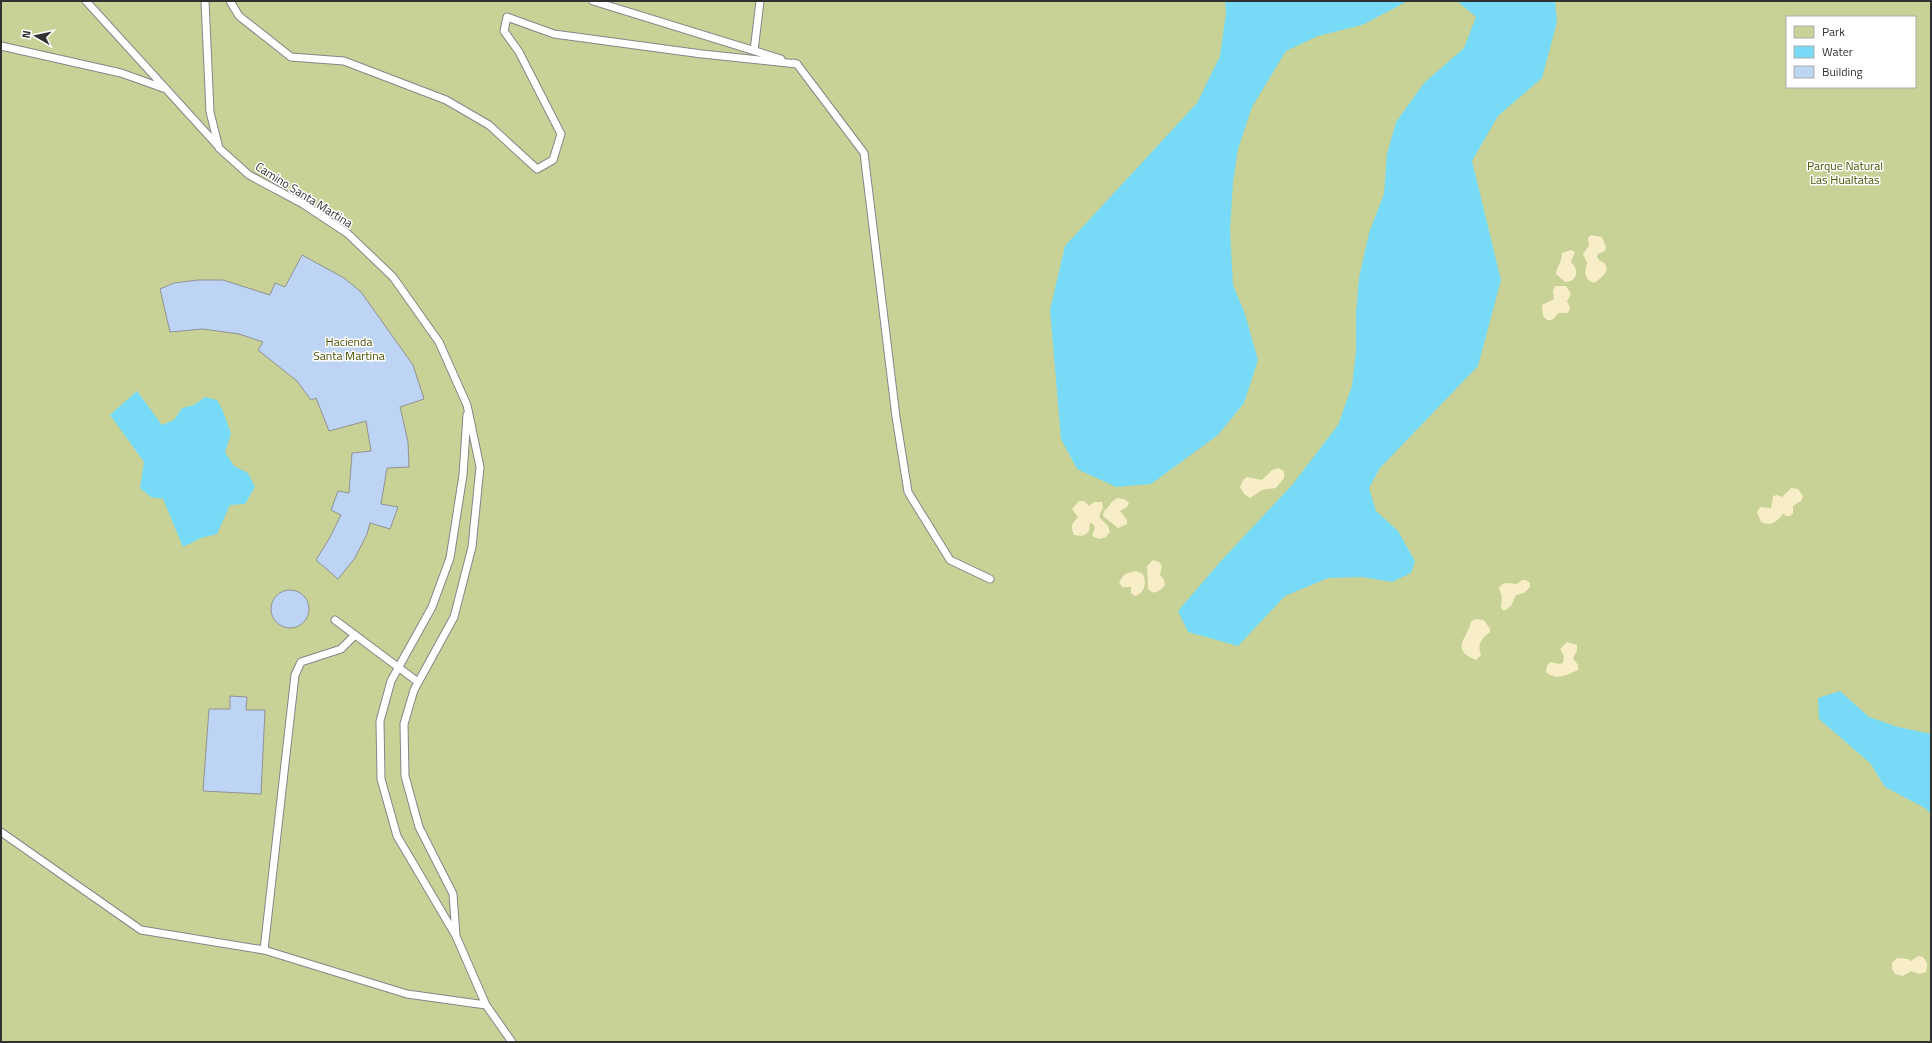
<svg xmlns="http://www.w3.org/2000/svg" width="1932" height="1043" font-family="'Titillium Web',sans-serif">
<style>
.green{fill:#c8d296;fill-rule:evenodd}
.sand{fill:#f7eec8}
.water{fill:#77daf6}
.building{fill:#bed4f4;stroke:#909294}
.lines{fill:none;stroke-linecap:round;stroke-linejoin:round}
.service-casing{stroke:#848688;stroke-width:9}
.service{stroke:#fff;stroke-width:7}
.labels{text-anchor:middle;stroke-width:3;stroke-linejoin:round;paint-order:stroke}
.park-label{font-size:12px;fill:#4a5203;stroke:#fff}
.street-label{font-size:12px;fill:#303131;stroke:#fff}
</style>
<rect width="100%" height="100%" fill="#f6f7f9"/>
<path class="green" d="M 1,1 L 1931,1 L 1931,1042 L 1,1042 ZM 1787,17 L 1915,17 L 1915,87 L 1787,87 Z"/>
<path class="sand" d="M 1591,235 L 1602,237 L 1606,247 L 1605,251 L 1598,254 L 1597,257 C 1599,261 1601,261 1604,263 C 1612,271 1600,279 1594,283 L 1588,280 L 1585,273 L 1587,263 L 1583,254 L 1589,246 L 1588,238 Z
M 1571,250 L 1575,252 L 1571,262 C 1577,268 1579,276 1571,281 L 1565,282 L 1556,274 C 1557,266 1562,262 1562,253 Z
M 1555,286 L 1566,286 L 1571,294 L 1567,301 L 1570,308 L 1568,313 L 1559,313 C 1553,317 1556,321 1547,320 L 1543,316 L 1542,305 L 1554,299 L 1553,291 Z
M 1278,468 L 1284,471 L 1284,478 L 1276,488 L 1262,490 L 1250,498 L 1244,494 L 1240,487 L 1243,480 L 1247,477 L 1262,480 L 1272,470 Z
M 1791,488 L 1798,489 L 1803,496 L 1802,500 L 1793,506 L 1793,513 L 1790,516 L 1785,516 L 1784,513 C 1777,521 1772,527 1761,522 L 1757,512 L 1760,507 L 1771,508 L 1773,496 L 1777,495 L 1782,497 Z
M 1118,498 L 1126,500 L 1129,503 L 1127,507 L 1120,511 L 1127,520 L 1127,524 L 1118,528 L 1103,516 L 1104,511 C 1110,507 1110,501 1118,498 Z
M 1079,501 L 1084,501 L 1089,506 L 1094,502 L 1102,502 L 1103,507 L 1099,517 L 1108,526 L 1110,532 L 1106,537 L 1099,539 L 1092,536 L 1095,527 L 1093,524 L 1090,523 L 1089,531 C 1084,537 1081,536 1074,535 C 1070,526 1072,524 1078,517 L 1072,509 Z
M 1153,560 L 1159,562 L 1162,566 L 1160,575 L 1164,580 L 1165,585 C 1160,591 1154,596 1148,589 L 1147,566 Z
M 1136,571 L 1143,574 C 1147,583 1145,593 1135,596 L 1131,593 L 1131,587 L 1122,587 L 1119,582 L 1125,574 Z
M 1522,580 L 1526,580 L 1530,583 L 1530,587 L 1524,593 L 1516,595 L 1511,606 L 1504,611 L 1501,608 L 1502,597 L 1499,588 C 1504,580 1510,584 1517,584 Z
M 1475,619 L 1484,620 L 1490,629 L 1490,632 C 1481,639 1477,644 1481,655 L 1476,660 C 1448,650 1469,636 1471,622 Z
M 1567,642 L 1577,645 L 1577,651 L 1573,658 L 1578,665 L 1578,670 C 1567,675 1556,681 1546,672 L 1547,666 L 1550,662 L 1559,664 L 1563,663 L 1564,656 L 1560,649 Z
M 1918,956 L 1923,957 C 1927,962 1928,965 1926,972 L 1919,974 L 1911,971 L 1903,976 L 1895,974 L 1892,969 L 1892,963 L 1897,958 L 1908,959 L 1911,961 Z"/>
<path class="water" d="M 1225,1 L 1408,1 L 1362,25 L 1318,36 L 1286,51 L 1252,107 L 1238,149 L 1233,182 L 1230,230 L 1233,285 L 1245,314 L 1258,360 L 1244,403 L 1218,435 L 1151,484 L 1116,487 L 1077,469 L 1061,439 L 1050,310 L 1065,246 L 1197,103 L 1220,56 L 1226,13 Z
M 1457,1 L 1555,1 L 1557,22 L 1542,78 L 1498,116 L 1472,161 L 1501,280 L 1478,366 L 1380,468 L 1369,488 L 1376,511 L 1398,531 L 1415,561 L 1411,573 L 1392,582 L 1362,577 L 1328,578 L 1285,596 L 1238,646 L 1188,632 L 1178,611 L 1220,562 L 1292,485 L 1338,425 L 1352,386 L 1356,351 L 1356,312 L 1359,278 L 1369,233 L 1384,194 L 1387,154 L 1396,122 L 1424,83 L 1464,48 L 1476,17 Z
M 137,391 L 162,425 L 174,420 L 182,408 L 194,405 L 205,397 L 217,400 L 223,411 L 231,434 L 225,452 L 234,466 L 248,473 L 255,487 L 245,504 L 230,505 L 217,534 L 201,538 L 183,547 L 163,499 L 151,497 L 140,488 L 144,462 L 110,415 Z
M 1840,691 L 1869,717 L 1898,727 L 1931,734 L 1931,814 L 1925,808 L 1885,787 L 1870,763 L 1819,719 L 1818,698 Z"/>
<path class="building" d="M 302,255 L 344,278 L 361,292 L 413,365 L 424,399 L 400,407 L 408,442 L 409,467 L 387,468 L 381,504 L 398,507 L 390,529 L 370,523 L 367,534 L 355,558 L 338,579 L 316,560 L 329,539 L 341,515 L 331,510 L 338,491 L 349,493 L 352,453 L 371,451 L 366,421 L 329,431 L 316,398 L 311,400 L 297,381 L 258,350 L 263,342 L 239,334 L 203,329 L 170,332 L 160,289 L 174,283 L 198,280 L 223,280 L 270,295 L 275,283 L 285,287 Z
M271 609a19 19 0 1 1 38 0a19 19 0 1 1-38 0Z
M 230,696 L 247,697 L 246,710 L 265,710 L 261,794 L 203,791 L 209,709 L 230,709 Z"/>
<g class="lines">
<defs>
<path id="service" d="M 86,1 L 218,146
M 205,1 L 210,112 L 219,148 L 249,175 L 303,204 L 347,233 L 393,277 L 439,342 L 467,405 L 480,467 L 472,547 L 454,617 L 414,690 L 404,724 L 405,776 L 419,827 L 453,894 L 456,936
M 230,1 L 239,16 L 291,57 L 344,61 L 446,100 L 489,125 L 537,169 L 553,160 L 561,134 L 519,52 L 504,31 L 507,17 L 554,34 L 702,54 L 797,64
M 593,1 L 781,59
M 1,46 L 121,73 L 163,88
M 754,51 L 760,1
M 794,63 L 797,64 L 864,153 L 896,417 L 908,492 L 950,560 L 990,579
M 467,415 L 463,475 L 450,558 L 432,607 L 391,681 L 380,721 L 381,779 L 397,836 L 456,936 L 486,1005 L 512,1042
M 335,620 L 418,682
M 1,832 L 141,930 L 264,950 L 407,994 L 486,1005
M 264,950 L 295,675 L 301,662 L 341,649 L 355,635"/>
</defs>
<use href="#service" class="service-casing"/>
<use href="#service" class="service"/>
</g>
<g class="labels">
<g class="park-label">
<text x="1845" y="170">Parque Natural<tspan x="1845" dy="14">Las Hualtatas</tspan></text>
<text x="349" y="346">Hacienda<tspan x="349" dy="14">Santa Martina</tspan></text>
</g>
<g class="street-label">
<text transform="translate(304 195) rotate(32)" y="4">Camino Santa Martina</text>
</g>
</g>
<rect width="1932" height="1043" fill="none" stroke="#303131" stroke-width="4"/>
<rect x="1786" y="16" width="130" height="72" fill="#ffffff" stroke="#acadad"/>
<rect x="1794" y="26" width="20" height="12" fill="#c8d296" stroke="#acadad"/>
<text x="1822" y="36" font-size="12" fill="#303131">Park</text>
<rect x="1794" y="46" width="20" height="12" fill="#77daf6" stroke="#acadad"/>
<text x="1822" y="56" font-size="12" fill="#303131">Water</text>
<rect x="1794" y="66" width="20" height="12" fill="#bed4f4" stroke="#acadad"/>
<text x="1822" y="76" font-size="12" fill="#303131">Building</text>
<g transform="translate(36 36) rotate(279)" stroke="#ffffff" stroke-width="3" paint-order="stroke">
<path d="M0-3L7 15L0 10L-7 15Z" fill="#303131"/>
<text y="-6" font-size="11" font-weight="bold" text-anchor="middle" fill="#303131">N</text>
</g>
</svg>
